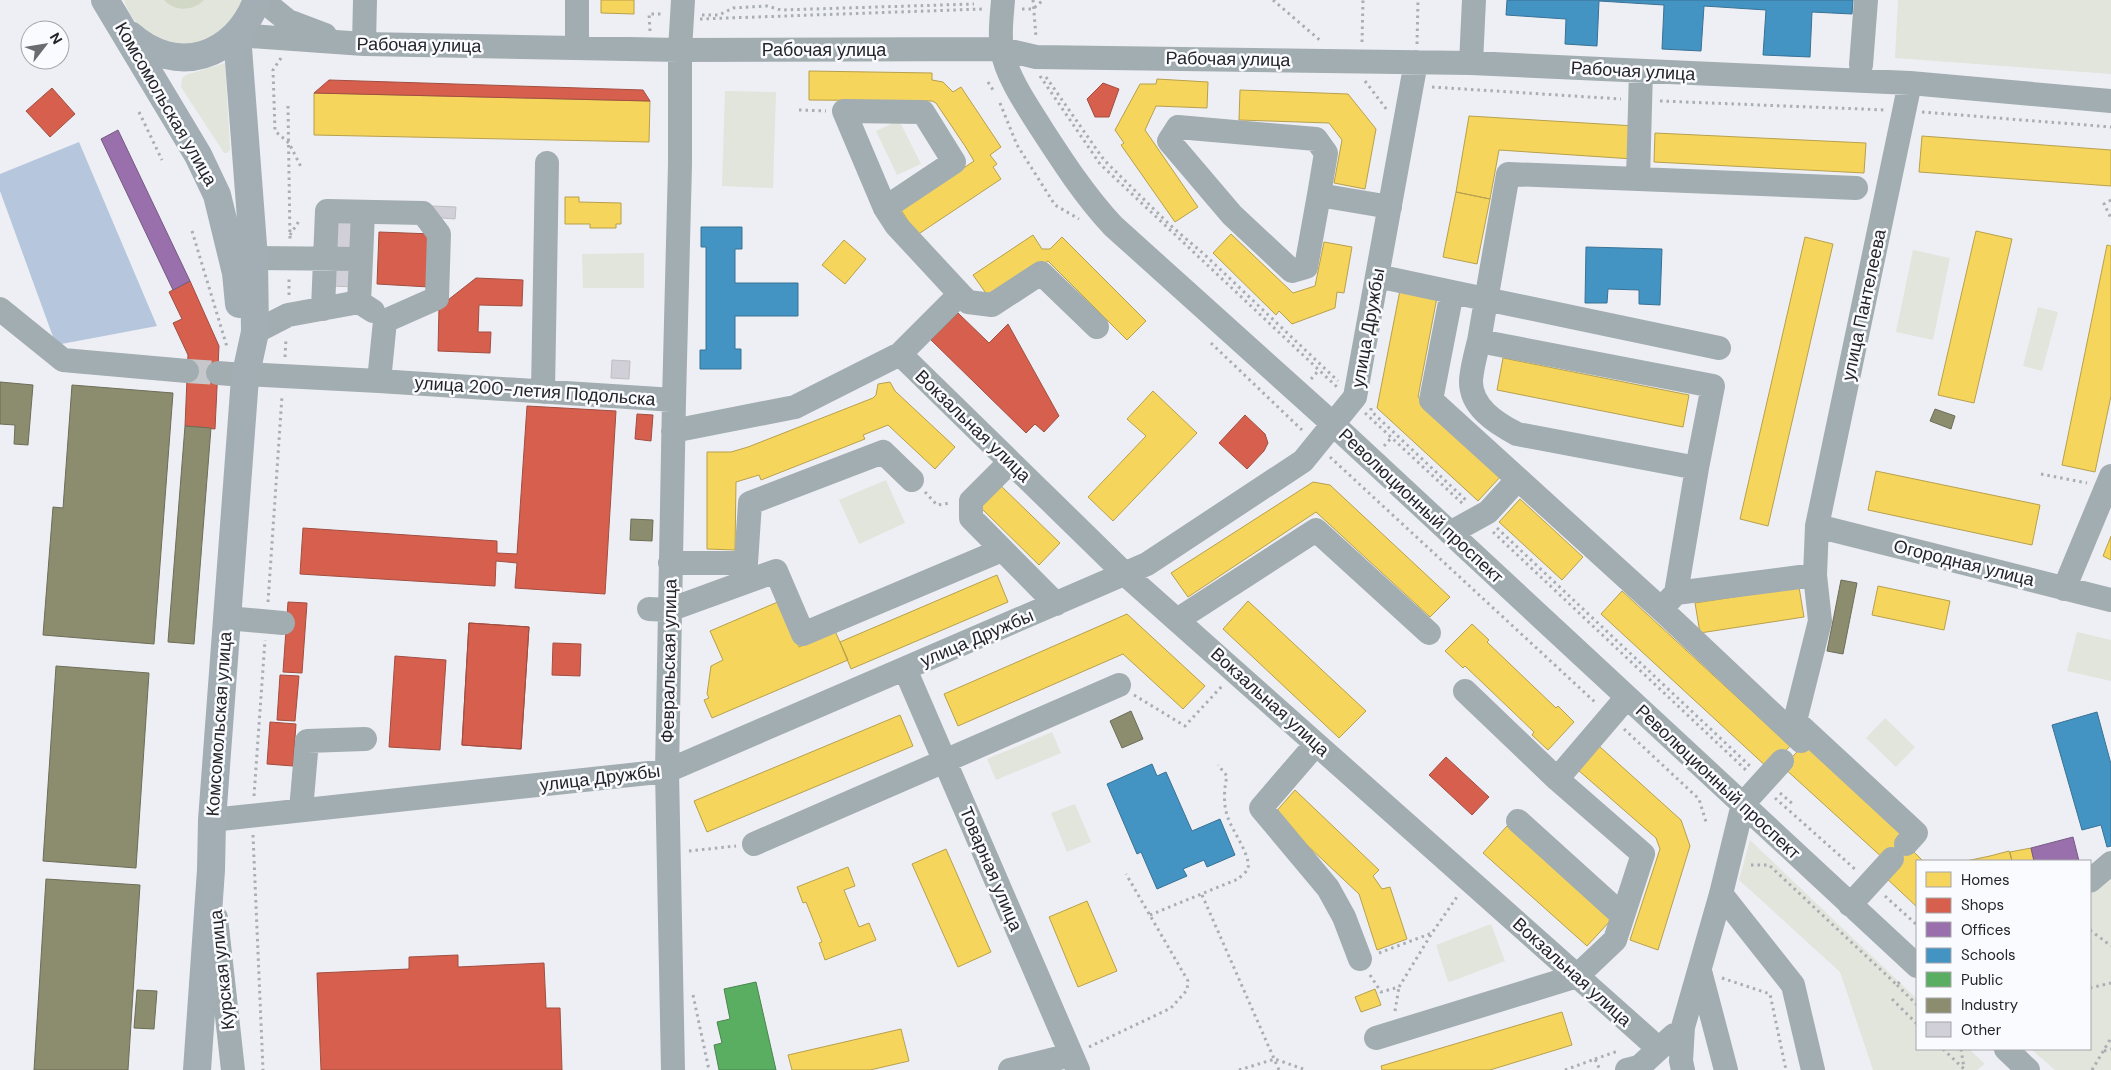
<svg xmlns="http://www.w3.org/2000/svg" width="2111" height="1070" font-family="'DM Sans',sans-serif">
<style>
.green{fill:#e1e5db}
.forest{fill:#d2d8c6}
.water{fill:#b5c6dd}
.homes{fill:#f6d55c;stroke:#b7a04d}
.shops{fill:#d6604d;stroke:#a14e42}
.offices{fill:#9970ab;stroke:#765a84}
.schools{fill:#4393c3;stroke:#3a7295}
.public{fill:#5aae61;stroke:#4a8550}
.industry{fill:#8c8c6e;stroke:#6d6d59}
.building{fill:#d1cfd7;stroke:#bfbfc2}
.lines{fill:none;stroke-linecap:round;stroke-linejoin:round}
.minor-tunnel{stroke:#c6c7cb;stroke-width:24;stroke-dasharray:24 12;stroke-linecap:butt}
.path{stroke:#a8aeb3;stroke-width:3;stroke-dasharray:2.5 4;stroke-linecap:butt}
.minor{stroke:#a2adb1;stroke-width:24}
.major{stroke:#a2aeb3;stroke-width:28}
.labels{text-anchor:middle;stroke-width:5;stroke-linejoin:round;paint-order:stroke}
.street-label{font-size:18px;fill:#252529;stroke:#fafbff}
</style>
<rect width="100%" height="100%" fill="#eeeff4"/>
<path class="green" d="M 124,0 L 242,0 C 236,15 228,27 214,36 C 181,56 135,37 124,0 Z
M 1898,0 L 2111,0 L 2111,74 L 1895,58 Z
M 225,63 L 230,150 L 227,153 L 224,153 L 181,87 L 182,78 L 186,75 Z
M 725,91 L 776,92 L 773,188 L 722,186 Z
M 899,120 L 921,164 L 897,175 L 876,131 Z
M 1913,250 L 1950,258 L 1933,340 L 1896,332 Z
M 644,253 L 644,288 L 583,288 L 582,254 Z
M 2038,307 L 2058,312 L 2042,371 L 2023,366 Z
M 886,480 L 905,523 L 859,544 L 839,500 Z
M 2077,632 L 2111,640 L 2111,681 L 2067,671 Z
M 1885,718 L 1915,747 L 1896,767 L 1866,738 Z
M 1052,732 L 1061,753 L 996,780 L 987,759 Z
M 1075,804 L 1091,842 L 1067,852 L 1051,813 Z
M 1750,840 L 1917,999 L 1917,1049 L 1969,1049 L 1985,1064 L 1977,1070 L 1873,1070 L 1840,972 L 1739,880 Z
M 2108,875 L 2111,875 L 2111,1070 L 2055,1070 L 2031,1049 L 2090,1049 L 2090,896 Z
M 1491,924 L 1505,961 L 1450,982 L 1448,981 L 1436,945 Z"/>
<path class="forest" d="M 164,0 L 204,0 C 193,11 175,12 164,0 Z"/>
<path class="water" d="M 79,142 L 157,326 L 56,345 L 0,191 L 0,174 Z"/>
<path class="homes" d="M 601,0 L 634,0 L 634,14 L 601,13 Z
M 809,71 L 932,73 L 932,80 L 943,82 L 953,92 L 961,87 L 1001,147 L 990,155 L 997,164 L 993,167 L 1001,179 L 917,235 L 901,210 L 974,161 L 965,146 L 936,103 L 932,101 L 809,100 Z
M 1157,79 L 1208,82 L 1207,108 L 1156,106 L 1145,130 L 1198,207 L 1175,222 L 1121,145 L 1124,143 L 1115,130 L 1140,84 L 1156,84 Z
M 1240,90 L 1348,94 L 1376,129 L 1365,189 L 1334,183 L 1342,140 L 1329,123 L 1239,120 Z
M 314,93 L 650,101 L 649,142 L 314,135 Z
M 1469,116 L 1635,126 L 1633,159 L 1499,150 L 1490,199 L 1456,192 Z
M 1655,133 L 1866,143 L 1864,173 L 1654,162 Z
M 1922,136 L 2111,150 L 2111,186 L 1919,172 Z
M 1456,192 L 1490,199 L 1477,264 L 1443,257 Z
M 565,197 L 579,197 L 579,202 L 621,203 L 621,224 L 616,224 L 616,228 L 590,228 L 590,224 L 565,224 Z
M 1976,231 L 2012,239 L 1974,403 L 1938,395 Z
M 1231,234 L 1293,293 L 1315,286 L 1324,242 L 1352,247 L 1344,293 L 1337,292 L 1335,308 L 1292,324 L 1279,311 L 1276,315 L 1213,253 Z
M 1033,235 L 1042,249 L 1050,249 L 1062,237 L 1146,321 L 1127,340 L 1048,261 L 990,299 L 973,275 Z
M 1805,237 L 1833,244 L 1768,526 L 1740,519 Z
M 844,240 L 866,259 L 845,284 L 822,265 Z
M 2107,245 L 2111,246 L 2111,396 L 2095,472 L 2062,465 Z
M 1401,285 L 1438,292 L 1418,397 L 1502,475 L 1478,501 L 1377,408 Z
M 1503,358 L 1689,395 L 1683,427 L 1497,390 Z
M 890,382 L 895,391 L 955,447 L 935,469 L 888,425 L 863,435 L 865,439 L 761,480 L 759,475 L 736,482 L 735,550 L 707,549 L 707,452 L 731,452 L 748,447 L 873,398 L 876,395 L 878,384 Z
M 1153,391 L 1197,433 L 1113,521 L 1088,497 L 1146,436 L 1127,419 Z
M 1876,471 L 2040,505 L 2032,545 L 1868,510 Z
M 1313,482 L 1330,485 L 1450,597 L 1430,617 L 1316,512 L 1188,597 L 1171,573 Z
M 1000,485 L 1060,543 L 1039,565 L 979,506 Z
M 1520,499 L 1583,557 L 1562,580 L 1499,522 Z
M 2111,536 L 2111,560 L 2103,556 Z
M 997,575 L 1008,602 L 851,669 L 840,642 Z
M 1878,586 L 1950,601 L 1944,630 L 1872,615 Z
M 1799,587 L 1804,617 L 1700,633 L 1695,603 Z
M 1622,591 L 1790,746 L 1769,769 L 1601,614 Z
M 780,601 L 799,647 L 835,631 L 848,660 L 712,718 L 704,700 L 709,698 L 707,694 L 711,666 L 723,660 L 710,631 Z
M 1248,601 L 1366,711 L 1339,738 L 1223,629 Z
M 1127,614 L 1205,686 L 1183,709 L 1123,654 L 958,726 L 944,694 Z
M 1472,624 L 1489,640 L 1487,642 L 1556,708 L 1558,706 L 1574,722 L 1548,750 L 1532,735 L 1534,732 L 1465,666 L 1463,668 L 1445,651 Z
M 900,715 L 913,746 L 707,832 L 694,801 Z
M 1807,741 L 1908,835 L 1910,848 L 1923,861 L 1917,861 L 1917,907 L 1883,875 L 1885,860 L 1783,767 Z
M 1599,746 L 1681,820 L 1690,846 L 1658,950 L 1630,940 L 1660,849 L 1656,838 L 1578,770 Z
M 1295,790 L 1379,870 L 1373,876 L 1382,889 L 1390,887 L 1407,939 L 1377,950 L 1359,894 L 1274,814 Z
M 1507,826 L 1611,920 L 1587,946 L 1483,853 Z
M 2031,848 L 2034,861 L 2012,861 L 2010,852 Z
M 946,849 L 991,952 L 958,967 L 912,864 Z
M 2009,851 L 2012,861 L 1966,861 L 1990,856 Z
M 848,867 L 855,886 L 844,890 L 859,927 L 869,923 L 876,940 L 825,960 L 819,943 L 822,942 L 806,902 L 803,903 L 797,887 Z
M 1087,901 L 1117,971 L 1078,987 L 1049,917 Z
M 1375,989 L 1381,1005 L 1361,1012 L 1355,997 Z
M 1562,1012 L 1572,1045 L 1490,1070 L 1382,1070 L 1381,1066 Z
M 901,1029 L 909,1061 L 870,1070 L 792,1070 L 788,1055 Z"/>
<path class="shops" d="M 329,80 L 643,90 L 650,101 L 314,93 Z
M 1103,83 L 1119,89 L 1109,117 L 1095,117 L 1087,99 Z
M 52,88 L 75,114 L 50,137 L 26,111 Z
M 379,232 L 432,234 L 429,287 L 377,284 Z
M 476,278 L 523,280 L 522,306 L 479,305 L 478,332 L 491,332 L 490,353 L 438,351 L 439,307 Z
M 190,281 L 219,346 L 215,429 L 185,426 L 188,355 L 173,323 L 182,319 L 169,292 Z
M 958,313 L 989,343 L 1008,324 L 1059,416 L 1044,432 L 1035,424 L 1026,433 L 931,340 Z
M 527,406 L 616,411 L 605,594 L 515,588 L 517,563 L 507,562 L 496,561 L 495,586 L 300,574 L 303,528 L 497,541 L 497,553 L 517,554 Z
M 637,414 L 653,415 L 651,441 L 635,439 Z
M 1245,415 L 1265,434 L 1268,443 L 1264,451 L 1247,469 L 1219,443 Z
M 288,602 L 307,603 L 302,673 L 283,672 Z
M 469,623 L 529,627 L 521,749 L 462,745 Z
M 469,623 L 529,627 L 521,749 L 462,745 Z
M 553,643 L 581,644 L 580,676 L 552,675 Z
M 395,656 L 446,660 L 440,750 L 389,747 Z
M 280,675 L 299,676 L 295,721 L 277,720 Z
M 270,722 L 296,724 L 293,766 L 267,764 Z
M 1446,757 L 1489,797 L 1472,815 L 1429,775 Z
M 458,955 L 458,967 L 544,963 L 546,1008 L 560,1008 L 562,1070 L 321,1070 L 317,973 L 409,969 L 409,957 Z"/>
<path class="offices" d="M 118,130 L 190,281 L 173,290 L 101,139 Z
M 2073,837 L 2079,861 L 2034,861 L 2031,848 Z"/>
<path class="schools" d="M 1507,0 L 1853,0 L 1852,14 L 1812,12 L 1810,57 L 1763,55 L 1766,10 L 1704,6 L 1701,51 L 1662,49 L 1664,5 L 1599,1 L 1597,46 L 1565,44 L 1566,19 L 1506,15 Z
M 701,227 L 742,227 L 742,249 L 735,249 L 735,283 L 798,283 L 798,316 L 735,316 L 735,349 L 741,349 L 741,369 L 700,369 L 700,350 L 706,350 L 706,247 L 701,247 Z
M 1586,247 L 1662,249 L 1660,305 L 1639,304 L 1639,290 L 1608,289 L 1607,303 L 1585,303 Z
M 2097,712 L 2111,764 L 2111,846 L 2107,847 L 2101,825 L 2082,830 L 2052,725 Z
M 1152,764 L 1157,776 L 1166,772 L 1192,831 L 1220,819 L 1235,855 L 1207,867 L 1204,860 L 1183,869 L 1187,876 L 1157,889 L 1141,852 L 1137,854 L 1107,784 Z"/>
<path class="public" d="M 756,982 L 776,1070 L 719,1070 L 714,1045 L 722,1043 L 717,1022 L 730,1019 L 724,989 Z"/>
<path class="industry" d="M 0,382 L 33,385 L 28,445 L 14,444 L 15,425 L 0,424 Z
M 72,385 L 173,393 L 154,644 L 43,635 L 53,507 L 63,508 Z
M 1935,409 L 1955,416 L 1951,429 L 1930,421 Z
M 185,426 L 211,428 L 194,644 L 168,642 Z
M 631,519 L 653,520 L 652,541 L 630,540 Z
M 1841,580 L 1857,583 L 1843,654 L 1827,651 Z
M 56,666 L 149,673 L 136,868 L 43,861 Z
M 1131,711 L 1143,739 L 1122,748 L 1110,721 Z
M 46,879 L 140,885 L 128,1070 L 34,1070 Z
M 137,990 L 157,991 L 154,1029 L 134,1028 Z"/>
<path class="building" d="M 432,206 L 456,207 L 455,219 L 431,217 Z
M 333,215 L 357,215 L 355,287 L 332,286 Z
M 612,360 L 630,361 L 629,379 L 611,378 Z"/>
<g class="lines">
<path class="minor-tunnel" d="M 187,371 L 218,373"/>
<path class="path" d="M 1033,0 L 1036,37
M 1273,0 L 1322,42
M 1022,9 L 1033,9 L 1043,0
M 702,15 L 719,15 L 733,8 L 767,6 L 781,10 L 974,4
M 700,19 L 983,9
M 650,31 L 649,14 L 663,14
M 1362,42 L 1363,0
M 1417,44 L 1418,0
M 281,58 L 273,70 L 275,131 L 289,143 L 301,167
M 1040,76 L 1100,164 L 1337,387
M 1046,77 L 1104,160 L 1170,225 L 1205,255 L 1338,381
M 1365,81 L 1387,110
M 988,82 L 995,93
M 1432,87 L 1621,99
M 1660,101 L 1886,110
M 1000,103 L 1017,145 L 1055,205 L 1079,219
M 288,106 L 290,240
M 799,110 L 826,111
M 139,112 L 162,160
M 1922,112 L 2111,127
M 2111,200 L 2104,204 L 2111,218
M 192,231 L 227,347
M 290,235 L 299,221
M 289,295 L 289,276
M 1211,343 L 1302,430
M 285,357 L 286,339
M 1311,379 L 1319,370
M 1371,408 L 1371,411 L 1468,502
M 1365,413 L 1463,504
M 1384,446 L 1392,437
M 1330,457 L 1597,704
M 2041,474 L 2087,483
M 925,492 L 937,505 L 951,503
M 1497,528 L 1751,767
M 1493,532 L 1747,771
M 268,602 L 282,396
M 1134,695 L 1185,726 L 1222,686
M 1624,729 L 1699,799 L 1706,822
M 1780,793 L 1794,805
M 254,796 L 265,640
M 1775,798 L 1856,870
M 253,835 L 263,1070
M 689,851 L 736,846
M 1751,865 L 1769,865 L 1897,985 L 1902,979
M 1202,895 L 1279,1070
M 1885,896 L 1917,925
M 1150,915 L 1238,879 C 1241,876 1247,872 1248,868 C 1251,856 1232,830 1228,818 C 1223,805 1224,789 1227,776 L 1218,765
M 2090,930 L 2111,946
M 1379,953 L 1432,933 L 1459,894
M 1370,975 L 1381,992 L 1399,987 L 1432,933
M 1722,978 L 1770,994 L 1786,1070
M 1897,985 L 1917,1005
M 2090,988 L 2111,983
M 693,995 L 709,1070
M 1892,999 L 1917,1024
M 1395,1011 L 1399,987
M 1089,1047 L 1171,1008 L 1187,990 L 1188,981 L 1126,874
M 1943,1049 L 1965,1070
M 1961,1049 L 1964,1068
M 2104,1051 L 2111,1049
M 1595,1059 L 1618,1051
M 1239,1070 L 1275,1059 L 1306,1070
M 1565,1070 L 1595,1059 L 1600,1070
M 2092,1070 L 2111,1038"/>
<path class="minor" d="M 262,0 L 288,21 L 325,35
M 1003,0 C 1002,15 999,34 1002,50 C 1007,77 1026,104 1041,128 C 1063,162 1085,196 1113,226 L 1333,424 L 1917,966
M 237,35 L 364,44 L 680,50 L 1002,49 L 1036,57 L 1471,63 L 1910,83 L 2111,101
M 364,44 L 365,0
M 577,48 L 577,0
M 1471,63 L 1474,0
M 1861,65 L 1866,0
M 1638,179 L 1856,188
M 1319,195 L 1326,153 L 1316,139 L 1178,127 L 1169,141 L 1232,215 L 1292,271 L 1306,267 L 1319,195 L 1390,207
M 254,258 L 361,259 L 359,302
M 361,259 L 363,212
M 1377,276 L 1452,292 L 1431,400 L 1518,479
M 1452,292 L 1719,348
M 960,294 L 968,302 L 992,305 L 1041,273 L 1097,327
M 0,309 L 63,360 L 187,371
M 323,309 L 327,211 L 423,213 L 439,234 L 437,298 L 385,321
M 255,332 L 288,315 L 359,302 L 373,311
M 1479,341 L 1508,174 L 1638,179 L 1641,71
M 900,354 L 1125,574 L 1649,1040
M 218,373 L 244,375
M 245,374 L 379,381 L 674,400 L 667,771 L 673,1070
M 379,381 L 385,321
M 543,392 L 547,163
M 674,400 L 680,164 L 680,50 L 683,0
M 673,431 L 795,407 L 900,354 L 960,294 L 896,225 L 885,208 L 844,111 L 923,112 L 954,162 L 885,208
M 1010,462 L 971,501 L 971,518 L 1056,604
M 1817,526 L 2111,600
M 1450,533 L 1488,512 L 1518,479 L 1661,609 L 1676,593 L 1697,468 L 1517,434 C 1496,423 1470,407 1471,380 C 1472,367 1476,353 1479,341 L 1713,386 L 1697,468
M 670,563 L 746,563 L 750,503 L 883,452 L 912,480
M 2064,589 L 2111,476
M 1676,593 L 1815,575
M 649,609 L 669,610 L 776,571 L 803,634 L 1002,550
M 1661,609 L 1801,741
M 227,618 L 283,623
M 1177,620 L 1316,530 L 1429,633
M 905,669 L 1078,1070
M 1316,744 L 1261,808 L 1328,888 L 1344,917 L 1360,959
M 1557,779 L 1627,697
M 301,810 L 307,741 L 365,739
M 212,820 L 667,771 L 1147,564 L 1303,461 L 1355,397 L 1416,62
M 1518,821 L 1623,916
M 754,844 L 1119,685
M 1906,844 L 1916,833 L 1795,721 L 1820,621 L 1815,575 L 1817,526 L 1910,83
M 2090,881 L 2111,863
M 1721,894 L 1793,985 L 1813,1070
M 1850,905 L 1892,859
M 216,918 L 233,1070
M 1700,971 L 1726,1070
M 1376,1038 L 1577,976 L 1615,940 L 1643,854 L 1557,779 L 1465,691
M 2006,1049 L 2028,1070
M 1010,1070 L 1071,1055
M 1627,1070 L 1639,1067 L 1674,1035
M 1683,1070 L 1681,1061 L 1683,1027 L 1721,894 L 1743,804 L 1782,761"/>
<path class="major" d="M 105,0 L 198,155 L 217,195 L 236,273 L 239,304
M 130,35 C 177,77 236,57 257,0
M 197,1070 L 211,870 L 212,820 L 245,378 L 255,332 L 254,258 L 237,35"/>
</g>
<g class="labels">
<g class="street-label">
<text transform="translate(419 45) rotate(1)" y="6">Рабочая улица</text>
<text x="824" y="56">Рабочая улица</text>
<text transform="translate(1228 59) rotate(1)" y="6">Рабочая улица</text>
<text transform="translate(1633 71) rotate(3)" y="6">Рабочая улица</text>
<text transform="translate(166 104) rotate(60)" y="6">Комсомольская улица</text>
<text transform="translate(1864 305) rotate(-78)" y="6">улица Пантелеева</text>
<text transform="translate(1368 328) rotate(-80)" y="6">улица Дружбы</text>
<text transform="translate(535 391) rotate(4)" y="6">улица 200-летия Подольска</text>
<text transform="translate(973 426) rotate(44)" y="6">Вокзальная улица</text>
<text transform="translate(1421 506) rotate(43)" y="6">Революционный проспект</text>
<text transform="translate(1964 563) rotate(14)" y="6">Огородная улица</text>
<text transform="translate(977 638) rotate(-23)" y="6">улица Дружбы</text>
<text transform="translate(669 661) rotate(-89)" y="6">Февральская улица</text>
<text transform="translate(1270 702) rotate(42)" y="6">Вокзальная улица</text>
<text transform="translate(219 724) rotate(-86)" y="6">Комсомольская улица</text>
<text transform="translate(600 778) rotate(-7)" y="6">улица Дружбы</text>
<text transform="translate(1718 782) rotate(43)" y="6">Революционный проспект</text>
<text transform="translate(991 869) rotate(67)" y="6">Товарная улица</text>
<text transform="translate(222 970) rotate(-96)" y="6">Курская улица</text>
<text transform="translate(1572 972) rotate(42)" y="6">Вокзальная улица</text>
</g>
</g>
<rect x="1916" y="860" width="175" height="190" fill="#fafbff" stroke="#a5a5a9"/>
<rect x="1926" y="872" width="25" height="15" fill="#f6d55c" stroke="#a5a5a9"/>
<text x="1961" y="885" font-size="15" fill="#252529">Homes</text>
<rect x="1926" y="898" width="25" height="15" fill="#d6604d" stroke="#a5a5a9"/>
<text x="1961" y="910" font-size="15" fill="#252529">Shops</text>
<rect x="1926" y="922" width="25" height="15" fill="#9970ab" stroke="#a5a5a9"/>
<text x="1961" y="935" font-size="15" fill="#252529">Offices</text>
<rect x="1926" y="948" width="25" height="15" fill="#4393c3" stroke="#a5a5a9"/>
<text x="1961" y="960" font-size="15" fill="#252529">Schools</text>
<rect x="1926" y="972" width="25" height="15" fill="#5aae61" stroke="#a5a5a9"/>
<text x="1961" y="985" font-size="15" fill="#252529">Public</text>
<rect x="1926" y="998" width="25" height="15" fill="#8c8c6e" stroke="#a5a5a9"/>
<text x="1961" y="1010" font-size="15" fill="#252529">Industry</text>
<rect x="1926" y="1022" width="25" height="15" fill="#d1cfd7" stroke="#a5a5a9"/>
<text x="1961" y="1035" font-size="15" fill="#252529">Other</text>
<g transform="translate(45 45) rotate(59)"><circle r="24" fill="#fafbff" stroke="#a5a5a9"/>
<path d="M0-4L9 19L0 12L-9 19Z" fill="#6b6c70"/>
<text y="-8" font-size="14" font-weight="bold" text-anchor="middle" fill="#252529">N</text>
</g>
</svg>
